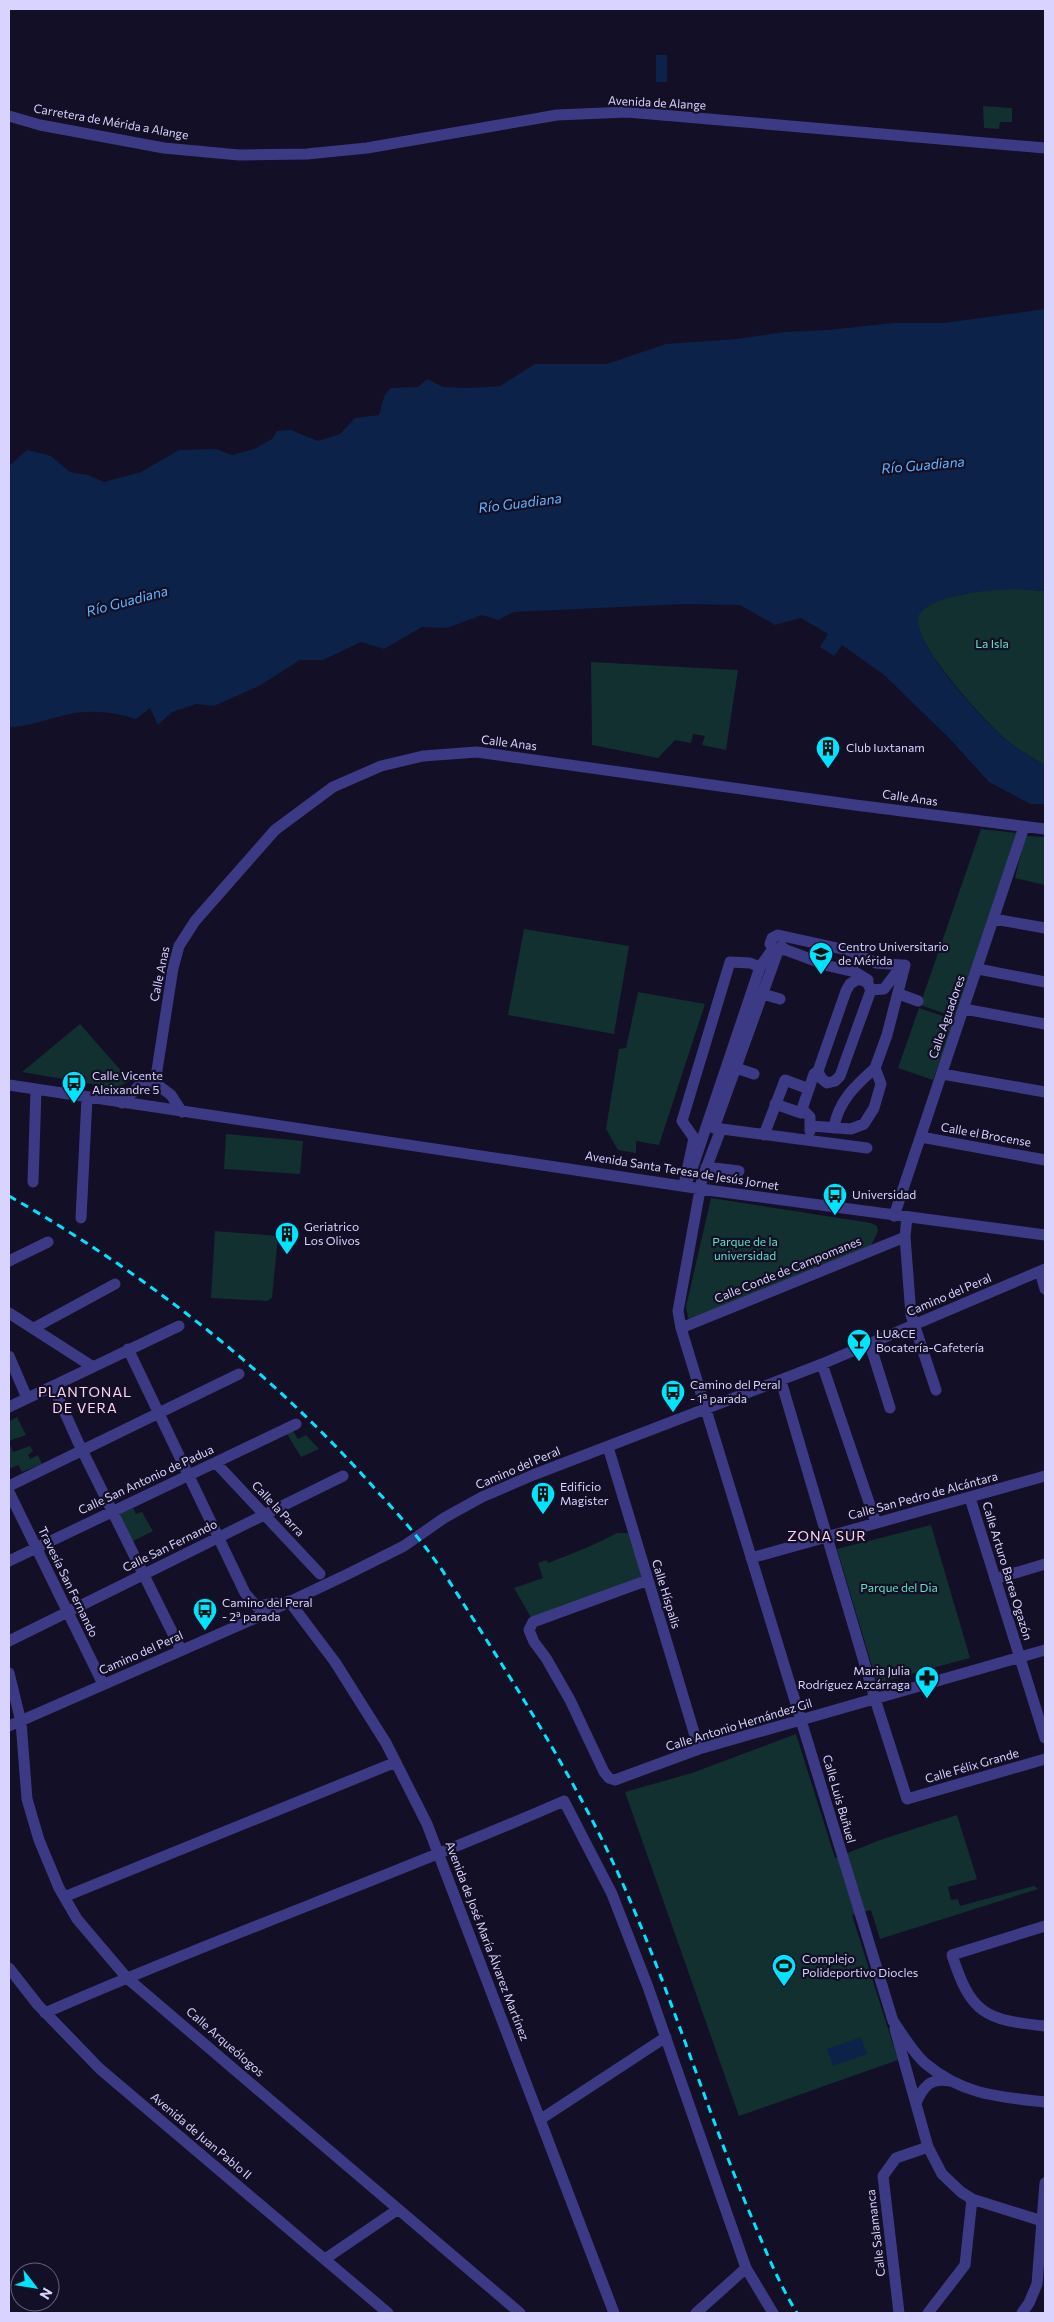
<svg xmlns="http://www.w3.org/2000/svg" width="1054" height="2322" font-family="Commissioner,sans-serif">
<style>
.green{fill:#12302f}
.water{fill:#0c2248}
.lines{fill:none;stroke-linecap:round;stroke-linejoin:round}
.minor{stroke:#3d3a85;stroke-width:11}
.rail{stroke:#00e5ff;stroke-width:3;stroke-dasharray:8 6;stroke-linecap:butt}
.labels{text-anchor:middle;stroke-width:4.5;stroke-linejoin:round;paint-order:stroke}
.street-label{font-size:12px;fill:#d9d4ff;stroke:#130f26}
.park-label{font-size:12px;fill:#5fe0c0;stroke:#130f26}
.poi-label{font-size:12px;fill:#d9d4ff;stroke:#130f26;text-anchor:start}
.water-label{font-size:14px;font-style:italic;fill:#62b6ff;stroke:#130f26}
.neighbourhood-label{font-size:14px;letter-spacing:1px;fill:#ffd6f0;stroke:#130f26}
</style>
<rect width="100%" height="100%" fill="#130f26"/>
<path class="green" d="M 983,106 L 1012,108 L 1012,122 L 1000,122 L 999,129 L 984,128 Z
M 1008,588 L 1045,591 L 1045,766 C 1034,758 1021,752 1010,743 C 990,727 908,640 918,615 C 926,596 989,590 1008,588 Z
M 591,662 L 738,670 L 726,750 L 702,745 L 705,736 L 693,734 L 691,743 L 675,740 L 658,758 L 592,745 Z
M 981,829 L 1017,833 L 957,1018 L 920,1005 Z
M 1025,836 L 1045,837 L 1045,885 L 1015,878 Z
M 524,929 L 629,946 L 614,1034 L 508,1015 Z
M 638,992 L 705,1004 L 659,1145 L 636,1141 L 636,1153 L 618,1150 L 606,1129 L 619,1049 L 626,1048 Z
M 919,1008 L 955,1020 L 933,1080 L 898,1068 Z
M 80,1024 L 130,1081 L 116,1088 L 22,1072 Z
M 226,1134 L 303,1141 L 300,1174 L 224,1169 Z
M 711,1198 L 871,1223 L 877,1226 L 878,1231 L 871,1246 L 689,1322 L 686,1307 Z
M 215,1231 L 278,1236 L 272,1298 L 267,1301 L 211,1298 Z
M 17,1417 L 26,1435 L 9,1441 L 9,1419 L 10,1421 Z
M 293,1431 L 298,1439 L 306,1435 L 319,1449 L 301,1457 L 287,1434 Z
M 9,1442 L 13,1452 L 30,1446 L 33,1451 L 28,1455 L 30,1459 L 38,1455 L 42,1464 L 22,1472 L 16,1461 L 18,1465 L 9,1469 Z
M 133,1508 L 136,1514 L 142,1512 L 153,1531 L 133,1541 L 119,1514 Z
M 931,1525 L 970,1658 L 877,1683 L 837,1549 Z
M 617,1533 L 628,1533 L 642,1576 L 532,1619 L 514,1588 L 543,1578 L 538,1563 L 547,1560 L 548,1563 C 571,1554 595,1545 617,1533 Z
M 796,1734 L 835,1858 L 880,1840 L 957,1815 L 977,1879 L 948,1887 L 951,1900 L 958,1899 L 960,1906 L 1034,1886 L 1038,1889 L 880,1939 L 871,1910 L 852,1915 L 898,2060 L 739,2116 L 625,1792 L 692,1773 Z"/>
<path class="water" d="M 656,55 L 667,55 L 667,82 L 656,82 Z
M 1045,309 L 1045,591 C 1015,587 936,589 918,616 C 916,650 984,721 1010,743 C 1021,752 1034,758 1045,766 L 1045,804 L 1030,804 L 989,782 L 949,738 L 884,675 L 842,645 L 834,656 L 820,647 L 828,634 L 801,618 L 775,625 L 740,605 L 685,604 L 514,612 L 498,620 L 482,615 L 447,628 L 422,627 L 384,649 L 361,642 L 323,660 L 300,660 L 259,686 L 214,706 L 196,704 L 172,712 L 158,725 L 150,708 L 136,719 C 115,712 88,709 66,715 C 47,719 28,727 9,727 L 9,466 L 27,450 L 51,456 L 70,472 L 88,475 L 104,482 L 141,472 L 179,450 L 216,449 L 232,455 L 254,449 L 272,439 L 277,431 L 291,430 L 318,441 L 340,434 L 355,418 L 379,415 L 385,394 L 391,388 L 418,387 L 427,379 L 443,387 L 469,388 L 500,386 L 535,364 L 607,364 L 666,344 L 737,339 L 785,332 L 828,330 L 893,323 L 944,323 Z
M 861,2037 L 867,2054 L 833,2066 L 827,2049 Z"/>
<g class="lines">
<path class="minor" d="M 9,116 L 40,125 L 164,148 L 239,155 L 307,154 L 367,148 L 557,115 L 627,112 L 1045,148
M 994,919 L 1045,928
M 770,944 L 772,938 L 778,935 L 851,951 L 876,963 L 902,965
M 781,946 L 786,950 L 829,966 L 855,972 L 868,980
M 778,951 L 714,1128 L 867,1148
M 760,967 L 750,963 L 730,962 L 682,1121 L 694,1138 L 684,1185 L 690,1175 L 760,967 L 772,950 L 786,950
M 978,969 L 1045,982
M 858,979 L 867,982 L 871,990 L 840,1076 L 835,1081 L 827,1083 L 821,1078 L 818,1071 L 846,991 L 850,984 Z
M 763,994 L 780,999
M 899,994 L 918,1001
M 964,1009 L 1045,1024
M 736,1068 L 754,1074
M 942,1074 L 1045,1092
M 155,1083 L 173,968 L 179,946 L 195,921 L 275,830 L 333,787 L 381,766 L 423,756 L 477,752 L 855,805 L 1045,829
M 9,1085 L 715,1191 L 1045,1235
M 122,1103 L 139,1086 L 155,1083 L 171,1095 L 182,1112
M 775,1104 L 801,1113 L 802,1109
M 811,1126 L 851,1129 L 864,1124 L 874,1108 L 881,1084 L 875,1068 L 887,1035 L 905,965 L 902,965 L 884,989 L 871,990
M 834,1128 C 838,1101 856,1085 875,1068
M 721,1129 L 702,1179 L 678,1311 L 681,1328 L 893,2021 C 903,2035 913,2053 926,2064 C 963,2095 1000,2097 1045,2102
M 810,1131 L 810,1117 L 802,1109 L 814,1074 L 818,1071
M 764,1135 L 785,1080 L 809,1089
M 921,1137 L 1045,1160
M 706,1167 L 739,1171
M 33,1182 L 36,1090
M 894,1216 L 1024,827
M 907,1217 L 905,1237 L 911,1315 L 936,1390
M 81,1218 L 87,1098
M 9,1261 L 48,1242
M 1040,1272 L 1045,1289
M 9,1313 L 93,1367
M 34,1328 L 115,1284
M 681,1328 L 905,1237
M 870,1344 L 890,1408
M 128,1349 L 245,1593 L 256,1606 L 276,1603
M 9,1356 L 27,1398
M 822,1364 L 876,1523
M 781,1381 L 875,1699 L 907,1799 L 1045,1759
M 53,1386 L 78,1442 L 181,1650
M 9,1407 L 179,1326
M 608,1447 L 699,1749
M 216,1463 L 320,1574
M 9,1486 L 239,1374
M 9,1492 L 103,1684
M 970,1498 L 1045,1738
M 751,1558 L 1045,1476
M 9,1561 L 296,1424
M 995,1579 L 1045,1564
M 648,1580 L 533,1622 L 529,1630 L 534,1642 L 546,1658 L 570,1700 L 604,1772 L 609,1778 L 615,1780 L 699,1749 L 1045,1650
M 289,1601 L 335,1662 L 386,1743 L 427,1824 L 614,2313
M 9,1641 L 343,1476
M 9,1673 L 21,1722 L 27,1799 L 39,1840 L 59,1888 L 77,1919 L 127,1978 L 520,2313
M 9,1726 L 251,1620 L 348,1574 L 404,1546 L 444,1518 L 482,1497 L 533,1475 L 822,1364 L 1045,1269
M 64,1897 L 396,1762
M 1045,1926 L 952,1955 C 971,2014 985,2020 1045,2026
M 9,1968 L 38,2005 L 100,2069 L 388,2313
M 45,2013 C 216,1938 393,1876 564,1801 L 612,1894 L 648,1987 L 746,2268 L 773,2313
M 895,2029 L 928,2147 L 942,2174 L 961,2192 L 972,2199 L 1042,2221
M 916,2103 C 923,2087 931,2077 949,2081
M 541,2119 L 666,2037
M 325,2259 L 397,2210
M 696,2313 L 746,2268
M 899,2313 L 883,2176 L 896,2158 L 928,2147
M 928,2313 L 965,2265 L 972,2199
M 1022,2313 L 1029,2303 L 1037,2284 L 1045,2183"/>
<path class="rail" d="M 9,1196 C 146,1274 272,1372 377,1491 C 400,1516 422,1541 442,1570 C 510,1677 583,1788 632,1905 C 674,2004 706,2106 746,2204 C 762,2241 776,2279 797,2313"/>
</g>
<defs>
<symbol id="building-pin" viewBox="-11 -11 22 30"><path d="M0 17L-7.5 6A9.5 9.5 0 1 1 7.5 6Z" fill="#00e5ff" stroke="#130f26"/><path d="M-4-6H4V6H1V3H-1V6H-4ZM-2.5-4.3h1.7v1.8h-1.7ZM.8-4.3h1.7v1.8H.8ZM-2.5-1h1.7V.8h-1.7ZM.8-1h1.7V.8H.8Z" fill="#111"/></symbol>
<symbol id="university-pin" viewBox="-11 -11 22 30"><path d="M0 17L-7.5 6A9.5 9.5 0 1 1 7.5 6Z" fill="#00e5ff" stroke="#130f26"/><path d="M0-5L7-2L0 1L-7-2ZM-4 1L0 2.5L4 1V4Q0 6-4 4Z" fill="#111"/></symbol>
<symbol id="bus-pin" viewBox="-11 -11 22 30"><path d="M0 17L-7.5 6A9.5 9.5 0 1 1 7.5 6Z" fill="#00e5ff" stroke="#130f26"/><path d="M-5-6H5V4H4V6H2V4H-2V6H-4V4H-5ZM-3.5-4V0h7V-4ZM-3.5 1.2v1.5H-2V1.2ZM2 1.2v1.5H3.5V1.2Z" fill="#111"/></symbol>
<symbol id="bar-pin" viewBox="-11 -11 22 30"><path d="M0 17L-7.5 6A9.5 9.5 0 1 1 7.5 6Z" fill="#00e5ff" stroke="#130f26"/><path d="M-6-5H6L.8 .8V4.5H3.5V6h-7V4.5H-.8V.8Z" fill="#111"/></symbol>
<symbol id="pharmacy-pin" viewBox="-11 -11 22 30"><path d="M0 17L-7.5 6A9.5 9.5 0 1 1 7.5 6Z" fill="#00e5ff" stroke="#130f26"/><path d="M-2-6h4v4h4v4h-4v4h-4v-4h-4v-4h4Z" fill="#111"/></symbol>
<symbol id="stadium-pin" viewBox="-11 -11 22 30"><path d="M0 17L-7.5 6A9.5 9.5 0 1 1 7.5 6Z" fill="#00e5ff" stroke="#130f26"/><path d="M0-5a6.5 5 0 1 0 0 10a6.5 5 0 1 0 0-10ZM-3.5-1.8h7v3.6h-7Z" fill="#111"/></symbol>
</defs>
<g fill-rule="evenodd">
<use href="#building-pin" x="814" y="734" width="28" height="38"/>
<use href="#university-pin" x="807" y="940" width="28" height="38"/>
<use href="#bus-pin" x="60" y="1069" width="28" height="38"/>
<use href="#bus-pin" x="821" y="1181" width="28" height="38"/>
<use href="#building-pin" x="273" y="1220" width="28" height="38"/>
<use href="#bar-pin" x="845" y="1327" width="28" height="38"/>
<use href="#bus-pin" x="659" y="1378" width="28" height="38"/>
<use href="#building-pin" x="529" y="1480" width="28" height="38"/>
<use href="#bus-pin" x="191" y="1596" width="28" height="38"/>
<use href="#pharmacy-pin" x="913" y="1664" width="28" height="38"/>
<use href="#stadium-pin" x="770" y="1952" width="28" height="38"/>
</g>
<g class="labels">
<g class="street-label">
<text transform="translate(657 103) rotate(3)" y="4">Avenida de Alange</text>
<text transform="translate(111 122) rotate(10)" y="4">Carretera de Mérida a Alange</text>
<text transform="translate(509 743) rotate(7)" y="4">Calle Anas</text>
<text transform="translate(910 798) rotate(8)" y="4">Calle Anas</text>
<text transform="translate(160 974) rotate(-78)" y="4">Calle Anas</text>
<text transform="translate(947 1017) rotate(-71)" y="4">Calle Aguadores</text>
<text transform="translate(986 1135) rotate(10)" y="4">Calle el Brocense</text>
<text transform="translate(682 1171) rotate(9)" y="4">Avenida Santa Teresa de Jesús Jornet</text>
<text transform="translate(788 1270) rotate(-22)" y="4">Calle Conde de Campomanes</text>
<text transform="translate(949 1295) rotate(-23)" y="4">Camino del Peral</text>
<text transform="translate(518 1468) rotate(-23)" y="4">Camino del Peral</text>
<text transform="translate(146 1480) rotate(-25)" y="4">Calle San Antonio de Padua</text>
<text transform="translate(923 1496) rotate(-15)" y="4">Calle San Pedro de Alcántara</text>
<text transform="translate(278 1509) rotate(47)" y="4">Calle la Parra</text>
<text transform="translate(170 1546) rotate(-26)" y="4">Calle San Fernando</text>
<text transform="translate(1007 1571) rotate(73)" y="4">Calle Arturo Barea Ogazón</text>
<text transform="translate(68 1582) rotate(64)" y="4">Travesía San Fernando</text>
<text transform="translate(666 1594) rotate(73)" y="4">Calle Híspalis</text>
<text transform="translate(141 1653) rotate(-24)" y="4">Camino del Peral</text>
<text transform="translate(739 1725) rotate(-17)" y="4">Calle Antonio Hernández Gil</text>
<text transform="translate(972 1766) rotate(-16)" y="4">Calle Félix Grande</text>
<text transform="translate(839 1799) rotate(74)" y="4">Calle Luis Buñuel</text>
<text transform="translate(487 1941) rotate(69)" y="4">Avenida de José María Álvarez Martínez</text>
<text transform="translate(225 2042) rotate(41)" y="4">Calle Arqueólogos</text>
<text transform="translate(201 2136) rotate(40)" y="4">Avenida de Juan Pablo II</text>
<text transform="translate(876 2233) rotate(-97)" y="4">Calle Salamanca</text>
</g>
<g class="park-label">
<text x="992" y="648">La Isla</text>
<text x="745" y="1246">Parque de la<tspan x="745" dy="14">universidad</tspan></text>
<text x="899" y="1592">Parque del Dia</text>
</g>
<g class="poi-label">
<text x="846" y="752">Club Iuxtanam</text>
<text x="838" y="951">Centro Universitario<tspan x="838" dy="14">de Mérida</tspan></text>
<text x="92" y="1080">Calle Vicente<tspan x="92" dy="14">Aleixandre 5</tspan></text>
<text x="852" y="1199">Universidad</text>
<text x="304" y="1231">Geriatrico<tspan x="304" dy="14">Los Olivos</tspan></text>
<text x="876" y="1338">LU&amp;CE<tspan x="876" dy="14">Bocatería-Cafetería</tspan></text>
<text x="690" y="1389">Camino del Peral<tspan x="690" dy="14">- 1ª parada</tspan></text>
<text x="560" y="1491">Edificio<tspan x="560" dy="14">Magister</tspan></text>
<text x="222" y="1607">Camino del Peral<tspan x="222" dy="14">- 2ª parada</tspan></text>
<text x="910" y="1675" text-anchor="end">Maria Julia<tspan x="910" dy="14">Rodríguez Azcárraga</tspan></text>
<text x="802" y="1963">Complejo<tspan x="802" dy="14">Polideportivo Diocles</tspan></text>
</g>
<g class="water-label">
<text transform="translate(923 465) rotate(-5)" y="5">Río Guadiana</text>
<text transform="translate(520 503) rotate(-7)" y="5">Río Guadiana</text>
<text transform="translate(127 601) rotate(-15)" y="5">Río Guadiana</text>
</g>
<g class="neighbourhood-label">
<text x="85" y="1397">PLANTONAL<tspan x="85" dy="16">DE VERA</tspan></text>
<text x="827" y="1541">ZONA SUR</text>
</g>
</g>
<rect width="1054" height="2322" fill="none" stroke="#d9d4ff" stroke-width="20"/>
<g transform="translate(35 2287) rotate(121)"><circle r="24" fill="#130f26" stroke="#625e7d"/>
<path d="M0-4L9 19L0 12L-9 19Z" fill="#00e5ff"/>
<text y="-8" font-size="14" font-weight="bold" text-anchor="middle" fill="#d9d4ff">N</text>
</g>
</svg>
